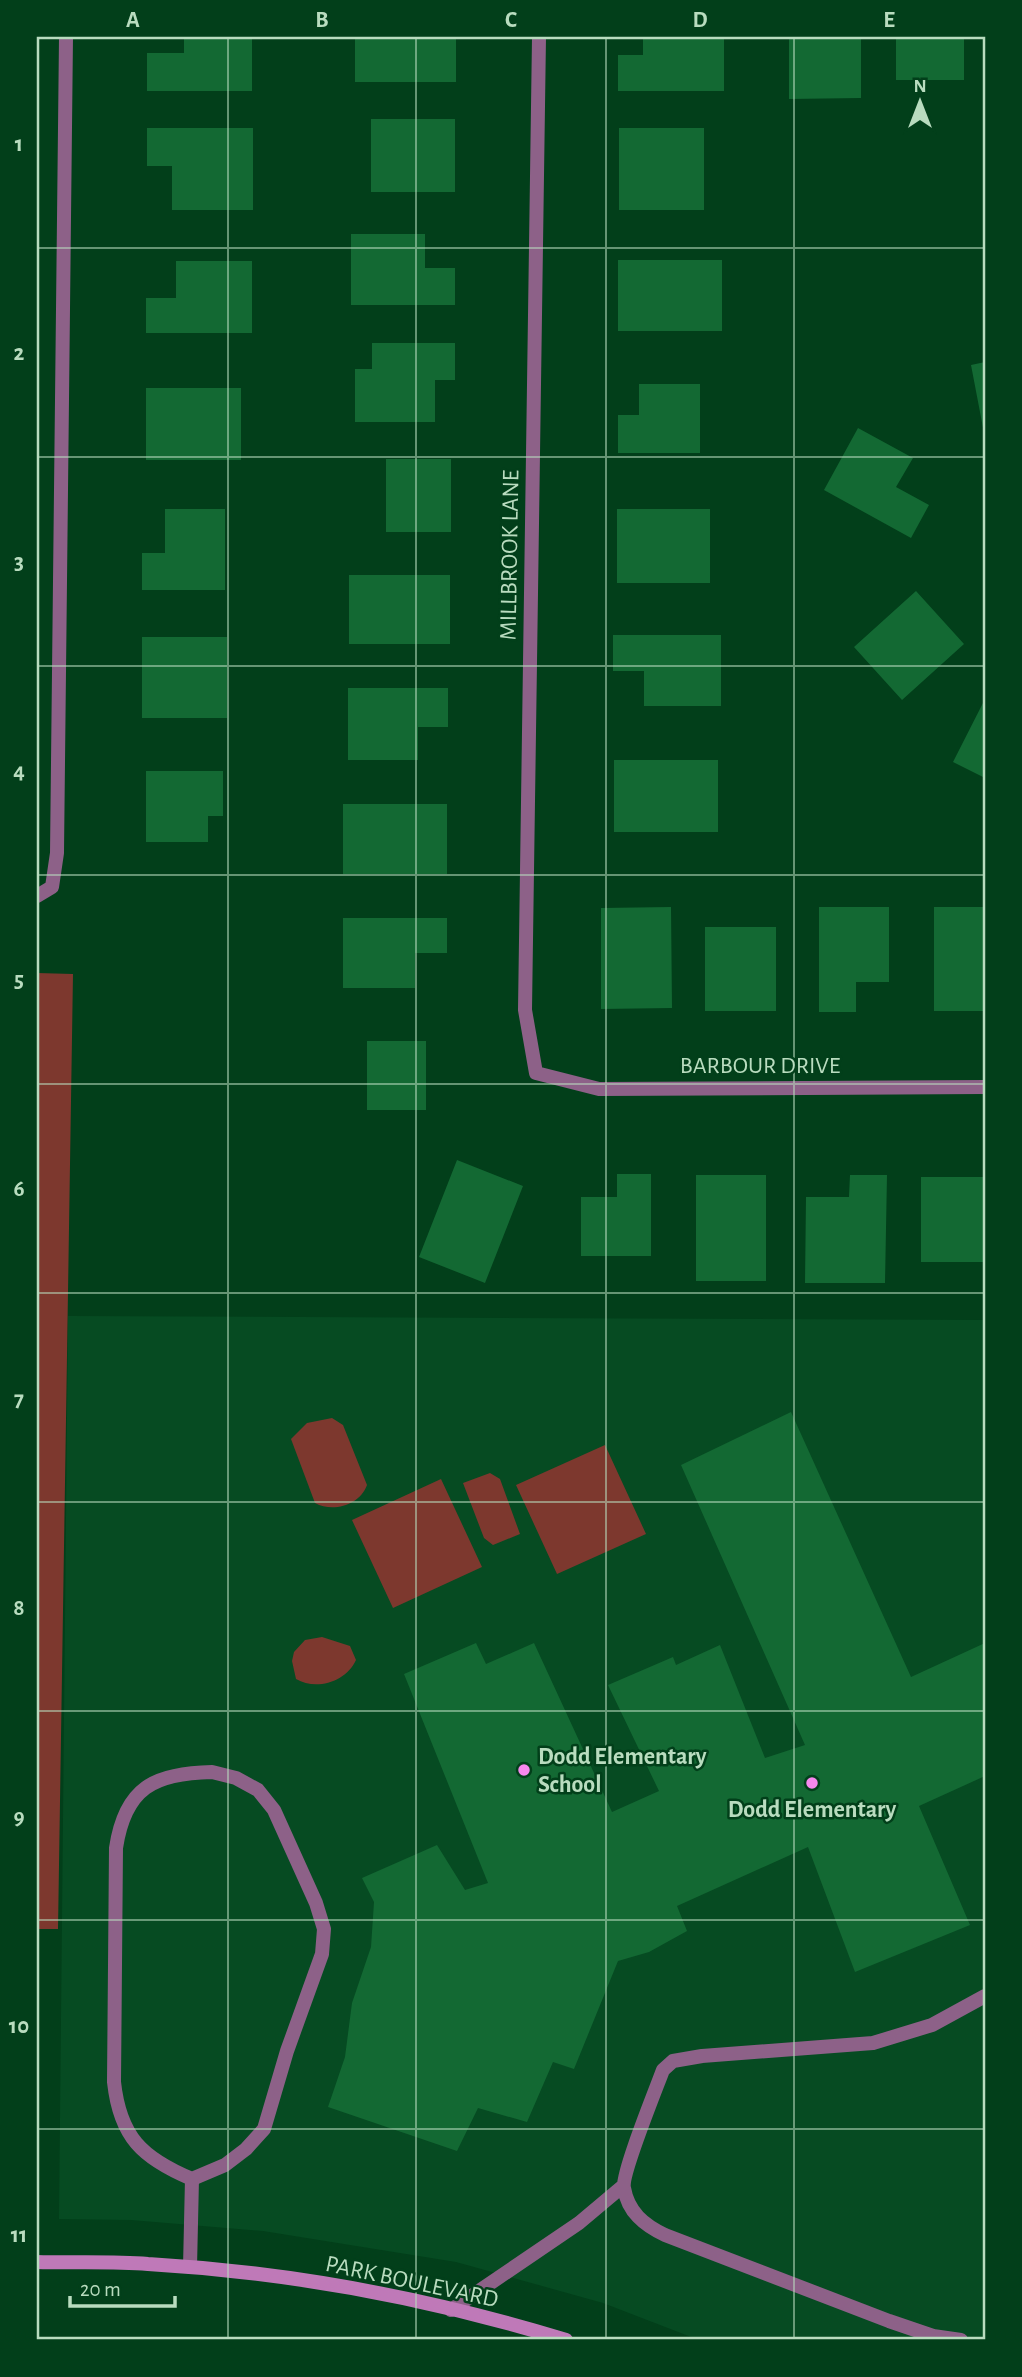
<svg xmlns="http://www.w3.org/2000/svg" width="1022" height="2377" font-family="'Alegreya Sans',sans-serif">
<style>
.built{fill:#064b22}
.green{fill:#7d382e}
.building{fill:#136933}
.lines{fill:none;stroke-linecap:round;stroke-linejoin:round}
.lane{stroke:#8d6188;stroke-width:14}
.street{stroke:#8d6188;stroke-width:14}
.secondary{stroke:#bf79b8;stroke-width:14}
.grid{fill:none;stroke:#b9dcbf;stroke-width:2;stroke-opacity:0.55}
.poi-dot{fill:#f688ed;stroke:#023f1a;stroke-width:2.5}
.labels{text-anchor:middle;stroke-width:5;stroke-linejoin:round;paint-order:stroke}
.street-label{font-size:24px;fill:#b9dcbf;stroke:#023f1a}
.poi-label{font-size:24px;font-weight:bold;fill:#b9dcbf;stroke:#023f1a;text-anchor:start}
.neatline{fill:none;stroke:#b9dcbf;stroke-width:2.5}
.grid-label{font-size:23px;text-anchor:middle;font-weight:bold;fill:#b9dcbf}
</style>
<rect width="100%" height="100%" fill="#023f1a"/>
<path class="built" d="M 68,1316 L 985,1320 L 985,2340 L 699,2340 L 603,2303 L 456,2262 L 263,2231 L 131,2220 L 59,2219 Z"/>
<path class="green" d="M 37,973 L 73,974 L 58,1929 L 37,1929 Z
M 332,1418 L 343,1425 L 367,1485 C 360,1505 333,1513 315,1503 L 291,1439 L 307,1423 Z
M 605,1445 L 646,1534 L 557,1574 L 516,1485 Z
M 490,1473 L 500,1479 L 520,1534 L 493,1545 L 484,1538 L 463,1483 Z
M 441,1479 L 482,1567 L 393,1608 L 352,1520 Z
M 322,1637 L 350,1646 L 356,1660 C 346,1682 316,1691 296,1679 L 292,1661 L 294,1652 L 305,1640 Z"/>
<path class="building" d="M 184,37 L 252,37 L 252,91 L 147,91 L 147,53 L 184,53 Z
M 355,37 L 456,37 L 456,82 L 355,82 Z
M 643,37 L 724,37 L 724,91 L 618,91 L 618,55 L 643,55 Z
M 789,37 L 861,37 L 861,98 L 789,99 Z
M 896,37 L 964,37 L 964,80 L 896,80 Z
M 371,119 L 455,119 L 455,192 L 371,192 Z
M 147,128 L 253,128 L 253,210 L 172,210 L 172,166 L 147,166 Z
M 619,128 L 704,128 L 704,210 L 619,210 Z
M 351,234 L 425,234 L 425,268 L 455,268 L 455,305 L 351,305 Z
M 618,260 L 722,260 L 722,331 L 618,331 Z
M 176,261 L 252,261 L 252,333 L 146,333 L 146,298 L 176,298 Z
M 372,343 L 455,343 L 455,380 L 435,380 L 435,422 L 355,422 L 355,369 L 372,369 Z
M 985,362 L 985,433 L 984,433 L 971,365 Z
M 639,384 L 700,384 L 700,453 L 618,453 L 618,415 L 639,415 Z
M 146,388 L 241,388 L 241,460 L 146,460 Z
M 858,428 L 913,458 L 896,487 L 929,505 L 911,538 L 824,490 Z
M 386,459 L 451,459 L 451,532 L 386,532 Z
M 165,509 L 225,509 L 225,590 L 142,590 L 142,553 L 165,553 Z
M 617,509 L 710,509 L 710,583 L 617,583 Z
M 349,575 L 450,575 L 450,644 L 349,644 Z
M 916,591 L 964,644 L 902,700 L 854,647 Z
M 613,635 L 721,635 L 721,706 L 644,706 L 644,671 L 613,671 Z
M 142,637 L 227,637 L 227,718 L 142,718 Z
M 348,688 L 448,688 L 448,727 L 418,727 L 418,760 L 348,760 Z
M 985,699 L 985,778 L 953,762 Z
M 614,760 L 718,760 L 718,832 L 614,832 Z
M 146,771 L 223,771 L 223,816 L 208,816 L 208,842 L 146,842 Z
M 343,804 L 447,804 L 447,874 L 343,874 Z
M 671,907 L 672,1008 L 601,1009 L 601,908 Z
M 819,907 L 889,907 L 889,982 L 856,982 L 856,1012 L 819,1012 Z
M 934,907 L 985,907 L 985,1011 L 934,1011 Z
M 343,918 L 447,918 L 447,953 L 415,953 L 415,988 L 343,988 Z
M 705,927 L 776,927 L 776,1011 L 705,1011 Z
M 367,1041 L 426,1041 L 426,1110 L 367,1110 Z
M 457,1160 L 523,1186 L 485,1283 L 419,1257 Z
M 617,1174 L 651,1174 L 651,1256 L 581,1256 L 581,1197 L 617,1197 Z
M 696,1175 L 766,1175 L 766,1281 L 696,1281 Z
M 850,1175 L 887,1175 L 885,1283 L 805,1283 L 806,1197 L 849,1197 Z
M 921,1177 L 985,1177 L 985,1262 L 921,1262 Z
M 791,1412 L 911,1677 L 985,1643 L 985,1776 L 919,1806 L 970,1925 L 855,1972 L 808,1847 L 677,1906 L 687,1931 L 649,1952 L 618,1961 L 574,2069 L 553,2062 L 527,2122 L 478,2108 L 457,2151 L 328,2107 L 345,2057 L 352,2003 L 371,1947 L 374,1902 L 362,1878 L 437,1845 L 465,1890 L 488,1883 L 404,1674 L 476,1643 L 486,1664 L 534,1643 L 612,1812 L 659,1791 L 608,1685 L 673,1657 L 676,1665 L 720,1645 L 765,1758 L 805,1745 L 681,1465 Z"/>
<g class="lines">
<path class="lane" d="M 212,1772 L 236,1778 L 258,1790 L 274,1810 L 316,1903 L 324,1929 L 322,1954 L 287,2051 L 264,2129 L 246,2149 L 225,2165 L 192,2179 C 142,2158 120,2137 114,2082 L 116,1848 C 125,1788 154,1773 212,1772 Z
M 190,2267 L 192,2179
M 451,2310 L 579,2223 L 623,2186
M 961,2340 L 933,2336 L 889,2321 L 665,2235 C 644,2225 628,2212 624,2188 C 621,2175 656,2089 663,2070 L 673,2061 L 702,2056 L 873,2043 L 932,2025 L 985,1996"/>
<path class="street" d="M 539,37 L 525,1010 L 536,1073 L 599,1089 L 985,1087
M 37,896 L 52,887 L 57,853 L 66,37"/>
<path class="secondary" d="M 37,2262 C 74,2263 111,2261 148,2264 C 288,2272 432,2299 566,2340"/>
</g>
<path class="grid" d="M 228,37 L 228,2340M 416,37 L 416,2340M 606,37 L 606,2340M 794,37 L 794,2340M 37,248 L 985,248M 37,457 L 985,457M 37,666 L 985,666M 37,875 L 985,875M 37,1084 L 985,1084M 37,1293 L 985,1293M 37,1502 L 985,1502M 37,1711 L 985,1711M 37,1920 L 985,1920M 37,2129 L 985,2129"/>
<g class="poi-dot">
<circle cx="524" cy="1770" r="7"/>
<circle cx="812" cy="1783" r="7"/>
</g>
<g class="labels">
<g class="street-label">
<text transform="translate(509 555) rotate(-89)" y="8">MILLBROOK LANE</text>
<text x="760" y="1073">BARBOUR DRIVE</text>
<text transform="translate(412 2281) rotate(12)" y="8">PARK BOULEVARD</text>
</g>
<g class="poi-label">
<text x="538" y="1764">Dodd Elementary<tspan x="538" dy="28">School</tspan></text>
<text x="812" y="1817" text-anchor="middle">Dodd Elementary</text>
</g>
</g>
<rect width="1022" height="2377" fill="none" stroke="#023f1a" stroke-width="77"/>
<g transform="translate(920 102)" stroke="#023f1a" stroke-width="5" paint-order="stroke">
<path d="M0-5L12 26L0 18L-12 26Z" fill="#b9dcbf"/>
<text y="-10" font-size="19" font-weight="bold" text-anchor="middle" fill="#b9dcbf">N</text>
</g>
<path d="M70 2296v10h105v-10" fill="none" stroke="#b9dcbf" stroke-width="3.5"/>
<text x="80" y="2296" font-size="21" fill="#b9dcbf" stroke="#023f1a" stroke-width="5" paint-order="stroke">20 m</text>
<rect x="38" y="38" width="946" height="2300" class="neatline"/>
<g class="grid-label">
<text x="133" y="27">A</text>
<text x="322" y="27">B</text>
<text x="511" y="27">C</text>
<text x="700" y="27">D</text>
<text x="889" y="27">E</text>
<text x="19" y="151">1</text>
<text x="19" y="360">2</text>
<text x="19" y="569">3</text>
<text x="19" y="778">4</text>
<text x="19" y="987">5</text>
<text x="19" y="1196">6</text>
<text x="19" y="1406">7</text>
<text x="19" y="1615">8</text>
<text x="19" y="1824">9</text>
<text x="19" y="2033">10</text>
<text x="19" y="2242">11</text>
</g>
</svg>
